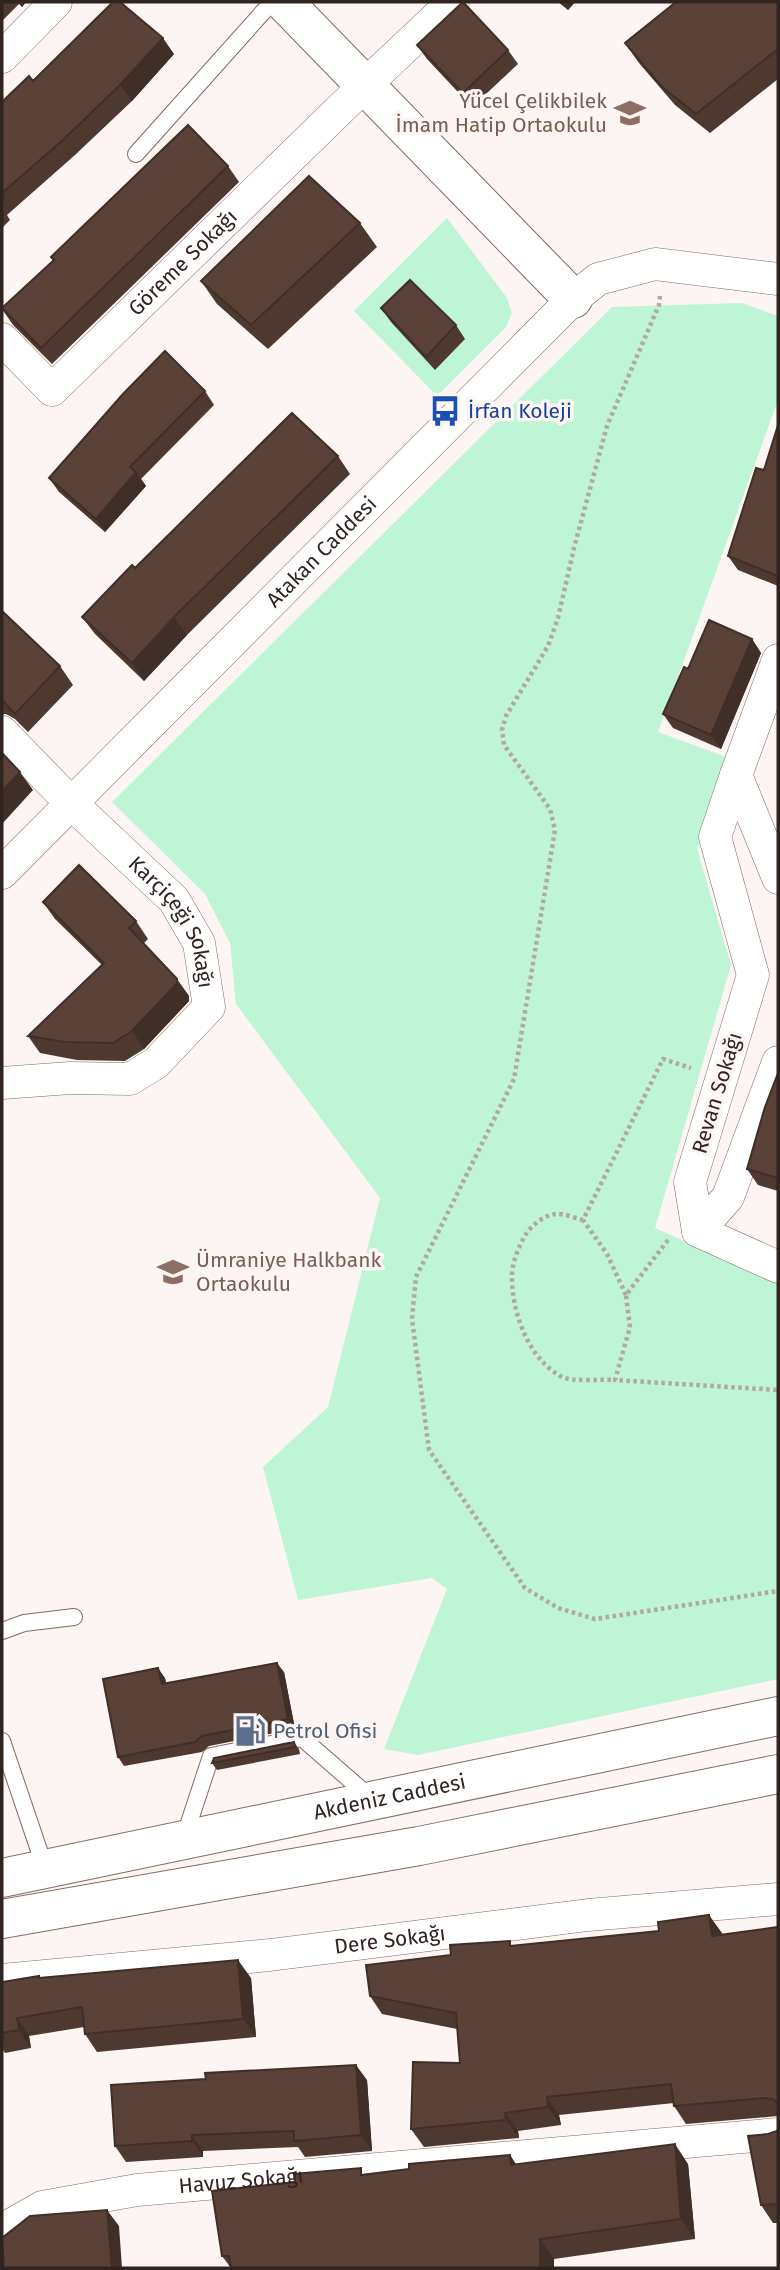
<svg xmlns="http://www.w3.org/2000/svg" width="780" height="2270" font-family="'Fira Sans',sans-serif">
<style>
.green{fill:#bdf5d6}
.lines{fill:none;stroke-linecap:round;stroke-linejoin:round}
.lane-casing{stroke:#856a60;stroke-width:18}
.street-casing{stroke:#856a60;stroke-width:33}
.secondary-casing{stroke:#856a60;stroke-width:40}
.primary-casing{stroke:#856a60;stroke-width:40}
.path{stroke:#b1a8a5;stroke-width:4.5;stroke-dasharray:3.5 3.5;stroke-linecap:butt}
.lane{stroke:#fff;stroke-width:16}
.street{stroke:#fff;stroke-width:32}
.secondary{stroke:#fff;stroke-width:38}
.primary{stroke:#fff;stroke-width:38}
.wall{fill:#4e3931}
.shaded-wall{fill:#402e28}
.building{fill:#5b4239;stroke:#402e28;stroke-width:2}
.labels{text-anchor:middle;stroke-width:7;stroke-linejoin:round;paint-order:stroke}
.education-label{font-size:21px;fill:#785e54;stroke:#fcf5f3;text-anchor:end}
.street-label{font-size:21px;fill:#302420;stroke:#fcf5f3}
.transit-label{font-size:21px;fill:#164399;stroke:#fcf5f3;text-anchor:start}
.service-label{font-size:21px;fill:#4e5e75;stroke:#fcf5f3;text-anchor:start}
</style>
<rect width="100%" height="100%" fill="#fcf5f3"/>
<path class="green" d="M 447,218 L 507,298 L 512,313 L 506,327 L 437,396 L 354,311 Z
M 742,303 L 778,316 L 778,400 L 658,732 L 729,758 L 697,849 L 731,965 L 655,1228 L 778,1283 L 778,1679 L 418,1755 L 384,1749 L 447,1589 L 432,1578 L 298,1600 L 263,1467 L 328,1407 L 380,1198 L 236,1004 L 230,943 L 205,894 L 112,802 L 612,307 Z"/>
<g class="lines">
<defs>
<path id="lane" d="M 136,154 L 272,2
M 2,1631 L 24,1623 L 74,1617
M 2,1741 L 45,1868
M 184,1838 L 211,1756 L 302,1738 L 372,1799"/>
<g id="street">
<path d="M 2,57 L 56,2"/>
<path id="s1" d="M 2,339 L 52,390 L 365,85 L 453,2"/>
<path d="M 778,660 L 736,775 L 778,878"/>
<path id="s2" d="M 2,732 L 71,803 L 174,900 L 199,943 L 209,1007 L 156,1063 L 130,1079 L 70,1078 L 2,1083"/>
<path d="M 736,775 L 715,837 L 753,975 L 690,1182 L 698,1231 L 728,1197 L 778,1062"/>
<path id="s3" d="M 2,873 L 573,299 L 598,279 L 655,264 L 778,279"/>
<path d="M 698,1231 L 778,1267"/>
<path id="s4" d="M 2,1980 L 270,1955 L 588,1915 L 778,1899"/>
<path id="s5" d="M 2,2230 L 42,2207 L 137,2190 L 778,2134"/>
</g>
<path id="secondary" d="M 284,2 L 573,299"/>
<g id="primary">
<path id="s6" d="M 2,1878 L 778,1716"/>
<path d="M 2,1919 L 419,1846 L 778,1774"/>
</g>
</defs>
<use href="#lane" class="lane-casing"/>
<use href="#street" class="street-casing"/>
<use href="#secondary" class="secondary-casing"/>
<use href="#primary" class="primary-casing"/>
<path class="path" d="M 660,296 L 659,305 L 607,426 L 574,548 L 558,618 L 548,646 L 506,716 L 502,730 L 504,745 L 550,809 L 555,830 L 514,1079 L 416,1277 L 412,1319 L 429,1450 L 525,1588 L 558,1608 L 595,1619 L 778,1591
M 583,1220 C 575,1218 564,1213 556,1214 C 544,1215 532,1225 526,1234 C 519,1246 513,1260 512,1274 C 511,1311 528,1359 562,1377 C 572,1382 602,1379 615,1380
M 668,1240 L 626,1295 L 630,1327 L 615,1380 L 778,1390
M 626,1295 L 607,1254 L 583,1220 L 663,1059 L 691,1068"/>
<use href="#lane" class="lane"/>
<use href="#street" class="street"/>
<use href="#secondary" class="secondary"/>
<use href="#primary" class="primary"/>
</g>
<path class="wall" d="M 2,2 L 26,2 L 22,7 L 19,4 L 2,21 Z
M 558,2 L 575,2 L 568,10 Z
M 778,2 L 778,79 L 710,133 L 675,105 L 639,63 L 625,43 Z
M 417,45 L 508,50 L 518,64 L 472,107 L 427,59 Z
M 174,54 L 132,101 L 75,155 L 7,215 L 10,220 L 2,228 L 2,102 L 33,81 Z
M 228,166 L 239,182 L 52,364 L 13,325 L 2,309 L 53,261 L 51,257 Z
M 360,223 L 377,247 L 268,349 L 217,304 L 201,281 Z
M 381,308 L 456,325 L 465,339 L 435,370 L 391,322 Z
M 205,391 L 214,405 L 141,479 L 146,486 L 105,532 L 59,492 L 49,478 Z
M 778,425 L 778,586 L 738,570 L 728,556 L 764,470 Z
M 338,456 L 350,474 L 187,635 L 144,681 L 95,634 L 82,617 L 135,568 Z
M 2,611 L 60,666 L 73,685 L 28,732 L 15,719 L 6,714 L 2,714 Z
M 752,639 L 761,653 L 721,749 L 673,728 L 663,714 L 688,669 Z
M 43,902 L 136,921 L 148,939 L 143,944 L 189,996 L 189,1001 L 144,1049 L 125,1061 L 77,1060 L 40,1053 L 28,1036 L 102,965 L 55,919 Z
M 778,1073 L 778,1191 L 758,1185 L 747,1169 Z
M 284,1672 L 295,1729 L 209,1746 L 202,1752 L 124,1766 L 118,1757 L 165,1678 L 166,1683 Z
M 294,1742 L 299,1749 L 300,1754 L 217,1770 L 212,1763 Z
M 778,1927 L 778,2116 L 686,2124 L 674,2106 L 674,2103 L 559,2115 L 561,2125 L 518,2131 L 519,2138 L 424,2147 L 411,2129 L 460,2063 L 457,2029 L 382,2014 L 370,1996 L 451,1955 L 513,1946 L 722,1933 L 722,1935 Z
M 39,1976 L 40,1978 L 251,1978 L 256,2037 L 97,2052 L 85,2034 L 84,2027 L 29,2036 L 31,2048 L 5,2053 L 2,2048 L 2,1982 Z
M 367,2080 L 372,2151 L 305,2157 L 298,2147 L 203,2151 L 203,2157 L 126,2162 L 115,2146 Z
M 778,2129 L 778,2223 L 773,2223 L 761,2205 L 768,2134 L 777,2131 Z
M 510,2155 L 516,2165 L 688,2164 L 695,2239 L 554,2259 L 231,2268 L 222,2256 L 365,2174 L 409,2169 Z"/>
<path class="shaded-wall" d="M 19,2 L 26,2 L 22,7 Z
M 562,2 L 575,2 L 568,10 Z
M 163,38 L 174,54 L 132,101 L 120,85 Z
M 136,472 L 146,486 L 105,532 L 96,519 Z
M 174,617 L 187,635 L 144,681 L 132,663 Z
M 752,639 L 761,653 L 721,749 L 711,735 Z
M 20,772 L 33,790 L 2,824 L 2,791 Z
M 177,979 L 189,996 L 189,1001 L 144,1049 L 132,1031 Z
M 277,1663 L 284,1672 L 295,1729 L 288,1719 Z
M 158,1668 L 165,1678 L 168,1694 L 162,1684 Z
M 709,1915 L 722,1933 L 724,1954 L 712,1936 Z
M 238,1960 L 251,1978 L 256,2037 L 243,2019 Z
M 17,2018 L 29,2036 L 31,2048 L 19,2030 Z
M 356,2065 L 367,2080 L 372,2151 L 361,2135 Z
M 547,2097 L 559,2115 L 561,2125 L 548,2107 Z
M 505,2113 L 518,2131 L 519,2138 L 506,2120 Z
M 192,2135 L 203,2151 L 203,2157 L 192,2141 Z
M 675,2144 L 688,2164 L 695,2239 L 681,2219 Z
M 510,2155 L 523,2175 L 511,2165 Z
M 107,2210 L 119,2226 L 122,2268 L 112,2268 Z
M 540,2239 L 554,2259 L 554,2268 L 540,2268 Z"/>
<path class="building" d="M 113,2 L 120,2 L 163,38 L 120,85 L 64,139 L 2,193 L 2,102 L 29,76 L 33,81 Z
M 463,2 L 508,50 L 463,93 L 417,45 Z
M 676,2 L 778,2 L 778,49 L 696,114 L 661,86 L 625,43 Z
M 188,125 L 228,166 L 41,348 L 2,308 L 54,260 L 51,257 Z
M 309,176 L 360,223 L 251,325 L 201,281 Z
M 410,280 L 456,325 L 426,357 L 381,308 Z
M 165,351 L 205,391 L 130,467 L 136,472 L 96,519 L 49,478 L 123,394 Z
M 292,413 L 338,456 L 174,617 L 132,663 L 82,617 L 132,565 L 135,568 Z
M 778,425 L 778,576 L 728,556 L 756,468 L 764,470 Z
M 2,611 L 60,666 L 15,714 L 2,700 Z
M 709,620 L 752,639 L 711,735 L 663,714 L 684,667 L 688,669 Z
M 2,753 L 20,772 L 2,791 Z
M 79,865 L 136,921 L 129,928 L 177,979 L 177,983 L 132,1031 L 113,1043 L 65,1042 L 28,1036 L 104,963 L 43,902 Z
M 778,1073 L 778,1178 L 747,1169 L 765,1107 Z
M 277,1663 L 288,1719 L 202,1736 L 195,1742 L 118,1757 L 103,1679 L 158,1668 L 162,1684 Z
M 294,1742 L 295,1747 L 212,1763 L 214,1758 Z
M 709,1915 L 712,1936 L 778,1927 L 778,2104 L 773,2099 L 764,2098 L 674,2106 L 671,2084 L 547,2097 L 548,2107 L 505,2113 L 506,2120 L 411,2129 L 413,2062 L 460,2063 L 456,2013 L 370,1996 L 366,1965 L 451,1955 L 450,1945 L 510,1941 L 510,1946 L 659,1931 L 658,1922 Z
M 238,1960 L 243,2019 L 85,2034 L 82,2007 L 17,2018 L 19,2030 L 2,2033 L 2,1982 L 39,1976 L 39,1978 Z
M 356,2065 L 361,2135 L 294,2141 L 294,2131 L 192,2135 L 192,2141 L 115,2146 L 111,2085 L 206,2079 L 205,2073 Z
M 778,2129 L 778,2204 L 761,2205 L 748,2136 L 768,2134 L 777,2131 Z
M 675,2144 L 681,2219 L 540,2239 L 540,2268 L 231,2268 L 229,2256 L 222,2256 L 212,2191 L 295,2182 L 294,2174 L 361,2168 L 361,2175 L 409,2169 L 409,2164 L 510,2155 L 511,2165 Z
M 107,2210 L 112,2268 L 4,2268 L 2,2238 L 30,2216 Z"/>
<defs>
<symbol id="school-bare" viewBox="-9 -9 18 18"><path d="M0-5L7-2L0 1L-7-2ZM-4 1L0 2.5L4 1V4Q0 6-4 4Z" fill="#8d6e63" stroke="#fcf5f3" stroke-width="2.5" paint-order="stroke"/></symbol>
<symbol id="bus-bare" viewBox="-9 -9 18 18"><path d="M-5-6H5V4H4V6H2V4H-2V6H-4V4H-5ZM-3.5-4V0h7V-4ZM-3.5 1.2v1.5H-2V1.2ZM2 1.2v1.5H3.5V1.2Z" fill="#1a4fb4" stroke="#fcf5f3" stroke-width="2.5" paint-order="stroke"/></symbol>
<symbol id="fuel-bare" viewBox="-9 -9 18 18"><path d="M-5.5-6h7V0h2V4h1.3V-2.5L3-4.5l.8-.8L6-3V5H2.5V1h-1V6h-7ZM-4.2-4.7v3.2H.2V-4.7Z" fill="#5c6f8a" stroke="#fcf5f3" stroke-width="2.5" paint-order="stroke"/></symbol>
</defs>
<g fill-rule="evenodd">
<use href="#school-bare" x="608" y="91" width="44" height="44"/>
<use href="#bus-bare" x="423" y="389" width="44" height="44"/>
<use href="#school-bare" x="151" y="1250" width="44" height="44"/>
<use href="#fuel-bare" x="228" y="1709" width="44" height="44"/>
</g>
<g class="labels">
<g class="education-label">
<text x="607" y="108">Yücel Çelikbilek<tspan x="607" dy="24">İmam Hatip Ortaokulu</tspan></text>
<text x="196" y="1267" text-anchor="start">Ümraniye Halkbank<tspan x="196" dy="24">Ortaokulu</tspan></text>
</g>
<g class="street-label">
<text dy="7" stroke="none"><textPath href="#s1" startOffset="254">Göreme Sokağı</textPath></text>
<text dy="7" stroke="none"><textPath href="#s3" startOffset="453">Atakan Caddesi</textPath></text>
<text dy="7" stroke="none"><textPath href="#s2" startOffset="259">Karçiçeği Sokağı</textPath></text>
<text transform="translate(717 1093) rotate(-73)" y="7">Revan Sokağı</text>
<text dy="7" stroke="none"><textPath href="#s6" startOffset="396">Akdeniz Caddesi</textPath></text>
<text dy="7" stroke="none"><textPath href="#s4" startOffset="390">Dere Sokağı</textPath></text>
<text dy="7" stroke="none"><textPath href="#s5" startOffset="247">Havuz Sokağı</textPath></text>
</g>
<g class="transit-label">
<text x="468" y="418">İrfan Koleji</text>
</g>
<g class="service-label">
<text x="273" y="1738">Petrol Ofisi</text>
</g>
</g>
<rect width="780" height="2270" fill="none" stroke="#302420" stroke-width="7"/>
</svg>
